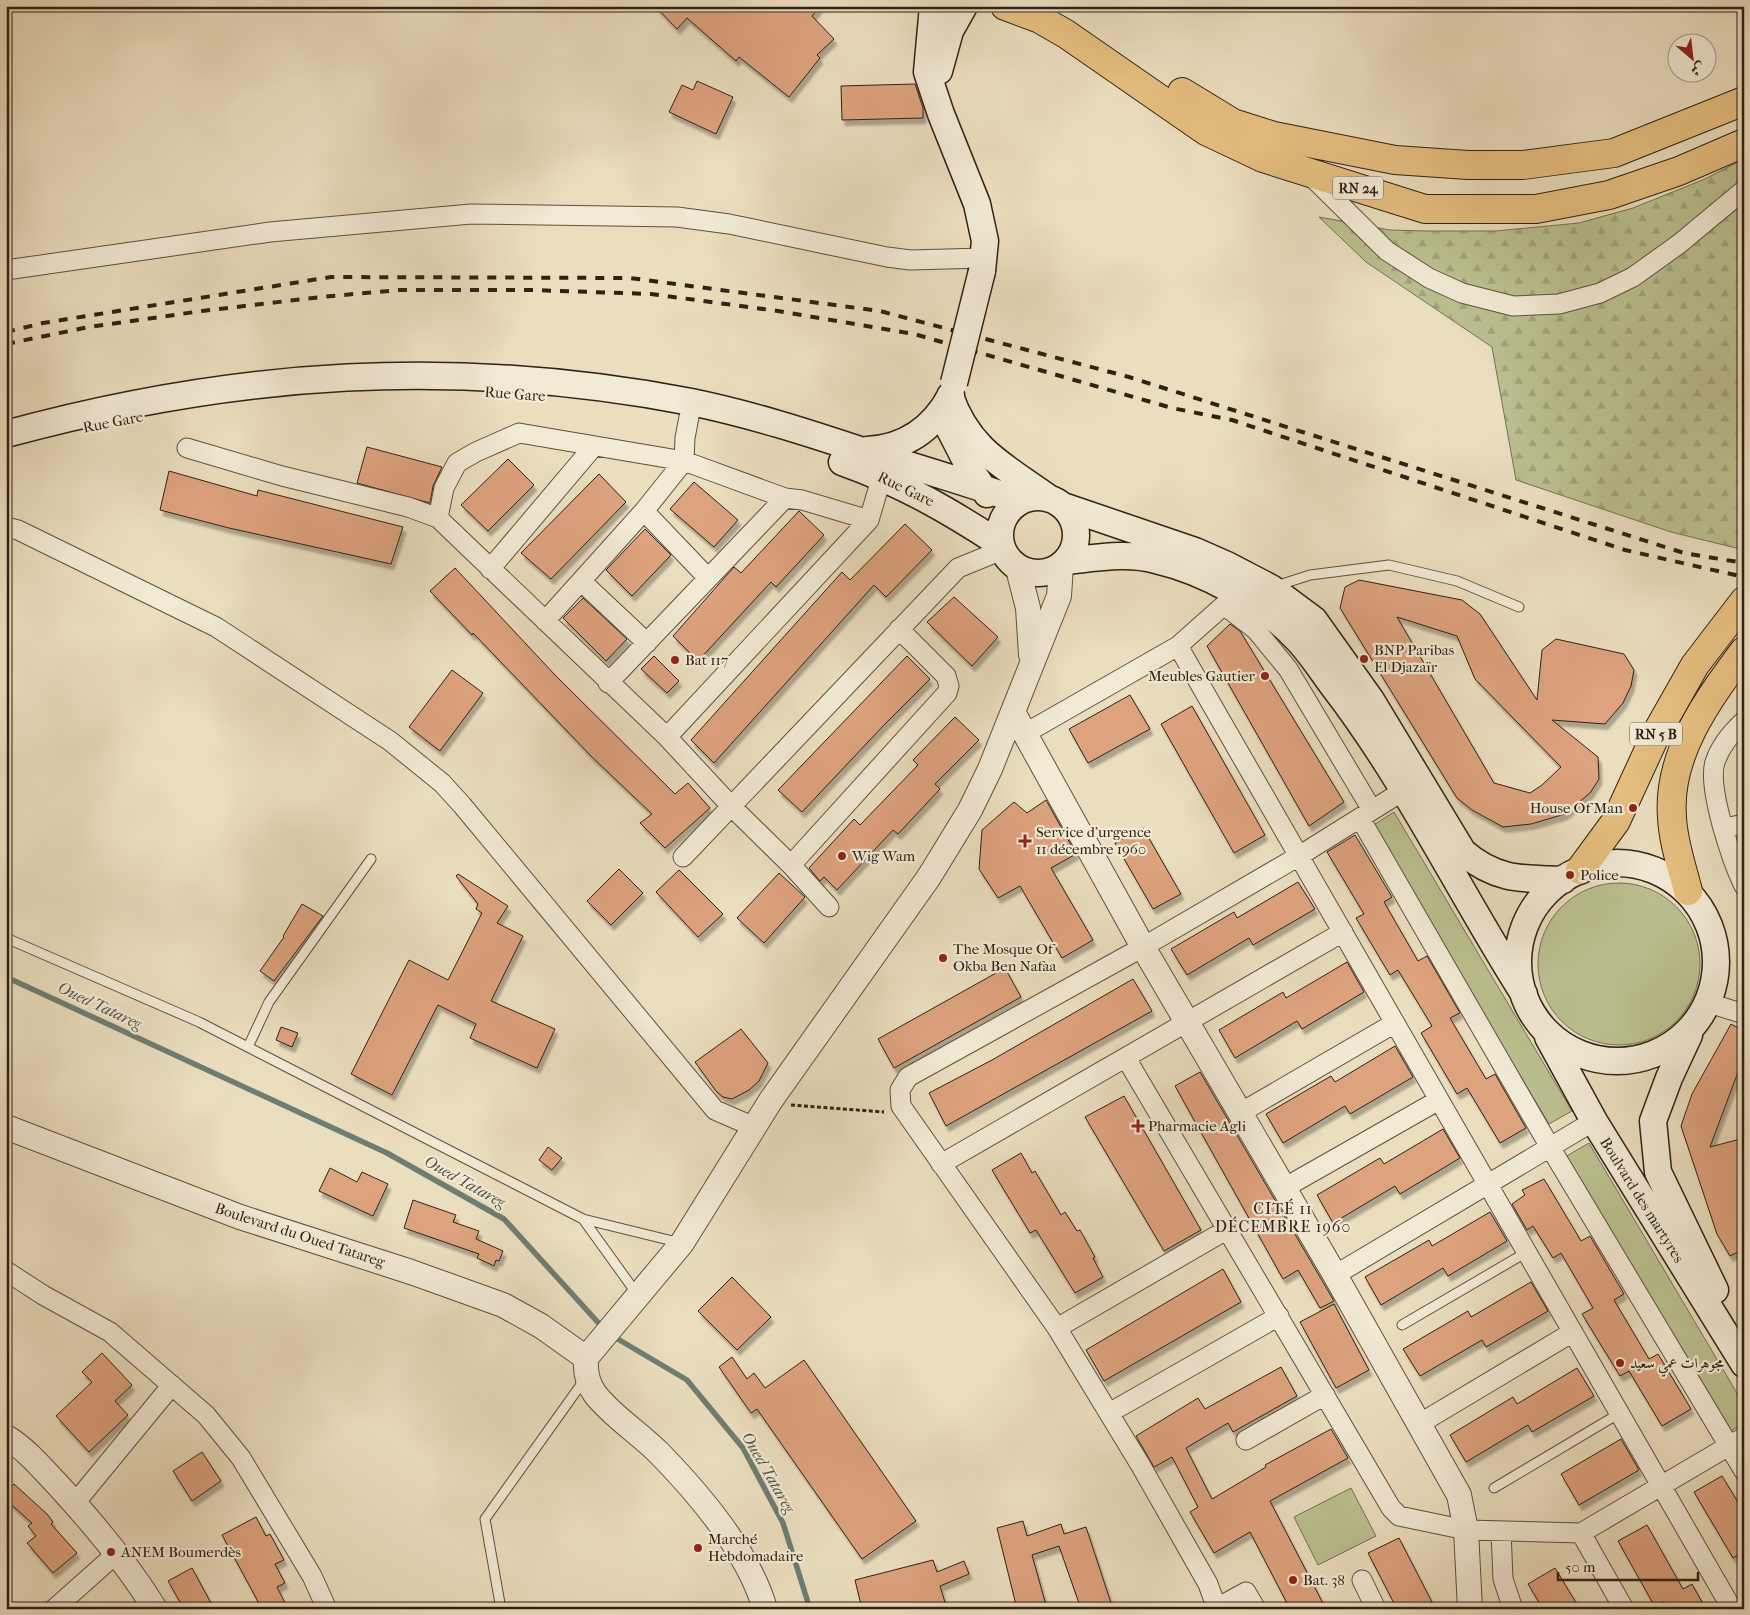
<svg xmlns="http://www.w3.org/2000/svg" width="1750" height="1615" font-family="'IM FELL French Canon',Amiri,serif">
<style>
.green{fill:#bbc090;stroke:#757152}
.forest{fill:url(#forest-firs);stroke:#757152}
.lines{fill:none;stroke-linecap:round;stroke-linejoin:round}
.stream{stroke:#6e7e73;stroke-width:5.5}
.building{fill:#dda27e;stroke:#2f2215;fill-rule:evenodd;filter:url(#shadow)}
.service-casing{stroke:#5e5140;stroke-width:11}
.minor-casing{stroke:#5e5140;stroke-width:21}
.tertiary-casing{stroke:#5e5140;stroke-width:26}
.secondary-casing{stroke:#2f2215;stroke-width:29}
.primary-casing{stroke:#2f2215;stroke-width:30}
.motorway-casing{stroke:#2f2215;stroke-width:30}
.path{stroke:#2f2215;stroke-width:3;stroke-dasharray:4 2.5;stroke-linecap:butt}
.service{stroke:#f2ead5;stroke-width:9}
.minor{stroke:#f2ead5;stroke-width:19}
.tertiary{stroke:#f2ead5;stroke-width:24}
.secondary{stroke:#f2ead5;stroke-width:26}
.primary{stroke:#e6bf80;stroke-width:28}
.motorway{stroke:#e6bf80;stroke-width:28}
.rail{stroke:#2f2215;stroke-width:4;stroke-dasharray:9 9;stroke-linecap:butt}
.secondary-bridge-casing{stroke:#2f2215;stroke-width:29;stroke-linecap:butt}
.secondary-bridge{stroke:#f2ead5;stroke-width:26}
.poi-dot{fill:#8f2418;stroke:#f2ead5;stroke-width:2}
.labels{text-anchor:middle;stroke-width:4.5;stroke-linejoin:round;paint-order:stroke}
.shield{fill:#f2ead5;stroke:#6a5e4f;stroke-width:1}
.shield-label{font-size:14px;font-weight:bold;fill:#2f2215}
.street-label{font-size:15px;fill:#2f2215;stroke:#f2ead5}
.poi-label{font-size:15px;fill:#2f2215;stroke:#f2ead5;text-anchor:start}
.water-label{font-size:16px;font-style:italic;fill:#4e5044;stroke:#f2ead5}
.neighbourhood-label{font-size:16px;letter-spacing:1px;fill:#2f2215;stroke:#f2ead5}
</style>
<defs>
<pattern id="forest-firs" width="22" height="20" patternUnits="userSpaceOnUse" patternTransform="scale(1.25)"><rect width="22" height="20" fill="#bbc090"/><path d="M5 1l3.5 6h-7zM16 11l3.5 6h-7z" fill="#a1a57b"/></pattern>
<filter id="shadow"><feDropShadow dx="3" dy="5.5" stdDeviation="1" flood-color="#0004"/></filter>
</defs>
<rect width="100%" height="100%" fill="#ebdebf"/>
<filter id="stains"><feTurbulence type="fractalNoise" baseFrequency=".004" numOctaves="4"/><feColorMatrix values="0 0 0 0 .2 0 0 0 0 .09 0 0 0 0 .02 0 0 0 .5 -.17"/></filter>
<radialGradient id="worn" r=".72"><stop offset=".6" stop-color="#630" stop-opacity="0"/><stop offset="1" stop-color="#630" stop-opacity=".3"/></radialGradient>
<path class="green" d="M 1394,812 L 1572,1111 L 1549,1124 L 1372,826 Z
M1538 964a81 81 0 1 1 162 0a81 81 0 1 1-162 0Z
M 1589,1143 L 1744,1405 L 1744,1423 L 1729,1432 L 1565,1157 Z
M 1351,1488 L 1376,1536 L 1318,1565 L 1294,1517 Z"/>
<path class="forest" d="M 1744,159 L 1744,550 L 1671,532 L 1516,480 L 1492,347 L 1366,262 L 1319,217 L 1390,230 L 1427,231 L 1496,231 L 1579,223 L 1633,208 L 1705,179 Z"/>
<g class="lines">
<path class="stream" d="M 6,977 L 387,1153 L 504,1219 L 604,1329
M 611,1335 L 687,1380 L 743,1448 L 783,1523 L 810,1609"/>
</g>
<path class="building" d="M 655,6 L 821,6 L 812,16 L 834,39 L 817,55 L 820,58 L 789,97 L 739,57 L 736,61 L 687,18 L 677,29 Z
M 697,81 L 733,97 L 716,134 L 669,112 L 682,85 L 693,90 Z
M 915,84 L 923,108 L 923,118 L 842,120 L 841,86 Z
M 367,447 L 442,467 L 433,486 L 430,503 L 357,483 Z
M 508,459 L 534,485 L 488,531 L 461,505 Z
M 169,471 L 257,496 L 258,490 L 403,527 L 391,564 L 229,528 L 160,510 Z
M 599,474 L 626,502 L 551,579 L 521,553 Z
M 694,482 L 738,520 L 714,547 L 670,509 Z
M 799,511 L 824,535 L 776,587 L 771,582 L 698,661 L 673,636 L 734,567 L 741,573 Z
M 905,524 L 932,550 L 886,597 L 874,585 L 714,763 L 691,740 L 842,572 L 850,580 Z
M 645,529 L 671,555 L 632,596 L 606,570 Z
M 455,568 L 556,676 L 675,794 L 688,783 L 710,808 L 665,848 L 640,823 L 652,814 L 591,756 L 473,633 L 472,635 L 430,591 Z
M 1359,580 L 1462,600 L 1480,614 L 1537,700 L 1542,650 L 1556,639 L 1624,654 L 1634,670 L 1631,686 L 1623,703 L 1605,724 L 1552,720 L 1598,757 L 1599,779 L 1590,793 L 1565,814 L 1531,824 L 1503,827 L 1472,810 L 1457,798 L 1340,608 L 1345,587 ZM 1397,617 L 1457,636 L 1475,679 L 1561,767 L 1542,785 L 1530,793 L 1494,783 Z
M 954,597 L 998,637 L 972,666 L 927,622 Z
M 583,598 L 627,639 L 606,661 L 563,618 Z
M 1230,624 L 1240,631 L 1344,802 L 1309,826 L 1207,646 Z
M 654,656 L 679,681 L 667,693 L 641,669 Z
M 907,656 L 930,679 L 884,725 L 802,812 L 778,790 Z
M 452,670 L 483,693 L 440,751 L 409,727 Z
M 1130,695 L 1150,729 L 1088,763 L 1069,729 Z
M 1192,706 L 1265,835 L 1234,853 L 1161,724 Z
M 955,717 L 979,740 L 935,784 L 940,789 L 898,834 L 893,830 L 837,890 L 824,877 L 820,881 L 809,868 L 854,819 L 860,825 L 918,765 L 913,760 Z
M 1046,800 L 1076,854 L 1051,868 L 1093,940 L 1062,958 L 1020,886 L 998,898 L 979,869 L 982,830 L 1014,802 L 1027,813 Z
M 1143,828 L 1181,894 L 1153,909 L 1115,843 Z
M 1355,835 L 1392,897 L 1384,902 L 1418,961 L 1427,956 L 1460,1013 L 1450,1018 L 1486,1079 L 1495,1074 L 1526,1128 L 1500,1143 L 1467,1088 L 1457,1094 L 1421,1033 L 1432,1026 L 1398,970 L 1390,975 L 1356,918 L 1364,914 L 1327,852 Z
M 619,869 L 643,893 L 611,925 L 587,901 Z
M 679,870 L 723,914 L 698,937 L 656,892 Z
M 779,873 L 805,897 L 764,943 L 737,918 Z
M 458,874 L 508,906 L 497,923 L 523,936 L 491,1001 L 555,1029 L 537,1068 L 470,1038 L 476,1024 L 438,1005 L 392,1095 L 351,1074 L 409,960 L 448,980 L 482,913 L 476,909 L 478,904 L 456,876 Z
M 1298,882 L 1315,909 L 1253,945 L 1249,938 L 1187,975 L 1171,949 L 1234,912 L 1237,918 Z
M 302,904 L 323,916 L 274,981 L 260,971 L 284,937 L 283,936 Z
M 1347,962 L 1364,992 L 1302,1029 L 1297,1021 L 1235,1058 L 1219,1030 L 1283,992 L 1286,998 Z
M 1005,968 L 1021,997 L 894,1068 L 878,1039 Z
M 1133,979 L 1152,1011 L 946,1126 L 929,1093 L 992,1060 Z
M 1731,1024 L 1744,1031 L 1744,1056 L 1710,1147 L 1744,1138 L 1744,1249 L 1730,1256 L 1717,1234 L 1681,1126 L 1692,1094 Z
M 281,1027 L 298,1033 L 292,1047 L 276,1040 Z
M 741,1029 L 768,1063 L 759,1081 L 749,1090 L 732,1099 L 723,1097 L 716,1091 L 695,1062 Z
M 1395,1046 L 1413,1077 L 1350,1114 L 1345,1106 L 1283,1143 L 1266,1114 L 1331,1076 L 1335,1082 Z
M 1200,1072 L 1334,1301 L 1320,1308 L 1298,1270 L 1283,1279 L 1175,1086 Z
M 1124,1096 L 1201,1230 L 1164,1251 L 1085,1117 Z
M 1443,1129 L 1460,1158 L 1400,1194 L 1395,1186 L 1333,1223 L 1317,1195 L 1380,1158 L 1384,1164 Z
M 548,1147 L 562,1158 L 552,1170 L 539,1160 Z
M 1021,1153 L 1032,1173 L 1035,1171 L 1061,1215 L 1065,1212 L 1077,1231 L 1080,1230 L 1095,1257 L 1093,1258 L 1103,1277 L 1075,1293 L 1036,1230 L 1030,1233 L 992,1170 Z
M 330,1168 L 357,1182 L 362,1172 L 388,1184 L 373,1216 L 319,1191 Z
M 1544,1179 L 1581,1241 L 1590,1236 L 1624,1294 L 1614,1300 L 1649,1359 L 1658,1354 L 1691,1409 L 1662,1426 L 1629,1371 L 1620,1376 L 1582,1314 L 1593,1308 L 1561,1253 L 1553,1258 L 1533,1226 L 1527,1230 L 1512,1204 L 1525,1195 L 1522,1190 Z
M 413,1200 L 456,1215 L 453,1222 L 479,1231 L 476,1239 L 503,1251 L 499,1261 L 496,1260 L 494,1266 L 477,1258 L 479,1254 L 404,1228 Z
M 1490,1212 L 1507,1241 L 1448,1276 L 1443,1268 L 1381,1305 L 1365,1277 L 1429,1240 L 1432,1246 Z
M 1223,1269 L 1241,1302 L 1104,1381 L 1086,1350 Z
M 732,1277 L 771,1317 L 737,1350 L 698,1311 Z
M 1531,1282 L 1548,1311 L 1486,1347 L 1482,1340 L 1420,1376 L 1403,1349 L 1468,1311 L 1471,1317 Z
M 1334,1304 L 1369,1370 L 1336,1388 L 1300,1322 Z
M 102,1353 L 132,1385 L 115,1401 L 128,1415 L 89,1452 L 56,1416 L 92,1382 L 82,1372 Z
M 732,1357 L 747,1379 L 754,1373 L 765,1388 L 804,1360 L 916,1521 L 862,1559 L 757,1409 L 751,1413 L 719,1367 Z
M 1281,1367 L 1297,1396 L 1233,1432 L 1228,1423 L 1186,1448 L 1212,1499 L 1266,1467 L 1265,1465 L 1331,1429 L 1348,1458 L 1270,1501 L 1326,1609 L 1290,1609 L 1250,1532 L 1214,1553 L 1190,1512 L 1198,1507 L 1172,1457 L 1154,1467 L 1136,1436 L 1198,1398 L 1205,1409 Z
M 1577,1368 L 1594,1396 L 1532,1432 L 1528,1425 L 1466,1462 L 1450,1435 L 1513,1397 L 1517,1404 Z
M 1621,1439 L 1639,1470 L 1579,1505 L 1561,1474 Z
M 202,1452 L 221,1481 L 192,1501 L 173,1471 Z
M 1722,1476 L 1744,1512 L 1744,1551 L 1733,1558 L 1694,1492 Z
M 14,1484 L 47,1514 L 53,1522 L 51,1524 L 77,1553 L 53,1573 L 27,1543 L 36,1536 L 28,1526 L 32,1523 L 6,1500 L 6,1493 Z
M 256,1517 L 266,1536 L 270,1534 L 284,1560 L 275,1564 L 285,1583 L 277,1587 L 288,1609 L 262,1609 L 222,1535 Z
M 1023,1521 L 1027,1536 L 1061,1524 L 1064,1534 L 1086,1527 L 1113,1609 L 1081,1609 L 1059,1546 L 1032,1555 L 1047,1609 L 1017,1609 L 997,1528 Z
M 1647,1525 L 1683,1589 L 1692,1584 L 1706,1609 L 1668,1609 L 1664,1602 L 1655,1607 L 1618,1541 Z
M 1399,1538 L 1432,1602 L 1420,1609 L 1397,1609 L 1368,1553 Z
M 933,1560 L 937,1572 L 964,1561 L 969,1574 L 940,1586 L 947,1609 L 862,1609 L 855,1580 Z
M 192,1568 L 211,1603 L 200,1609 L 184,1609 L 168,1581 Z
M 1555,1568 L 1580,1609 L 1543,1609 L 1528,1584 Z"/>
<g class="lines">
<defs>
<path id="service" d="M 1276,586 L 1310,575 L 1389,565 L 1457,581 L 1519,607
M 6,938 L 199,1022 L 583,1219 L 681,1243
M 248,1047 L 269,1002 L 371,859
M 583,1219 L 637,1294
M 1402,1325 L 1527,1252
M 1494,1488 L 1620,1413
M 501,1609 L 485,1519 L 585,1379"/>
<path id="minor" d="M 1311,176 L 1387,251 L 1429,278 L 1462,293 L 1513,306 L 1559,304 L 1600,293 L 1633,277 L 1679,244 L 1744,190
M 6,270 L 270,232 L 471,214 L 677,217 L 729,224 L 887,257 L 910,260 L 984,258
M 187,448 L 282,476 L 408,507 L 438,518 L 667,737 L 731,806 L 791,865 L 829,907
M 644,511 L 707,577
M 438,518 L 444,488 L 457,463 L 476,452 L 519,433 L 684,461 L 785,498
M 6,527 L 18,530 L 216,627 L 390,741 L 442,783 L 462,805 L 715,1110 L 754,1127
M 490,569 L 594,446
M 581,581 L 647,643
M 1225,606 L 1256,630 L 1288,669 L 1372,810
M 545,621 L 644,511 L 684,461 L 685,438 L 689,417
M 1178,646 L 1232,598
M 608,683 L 785,498 L 802,500 L 869,520
M 1744,721 C 1732,732 1720,747 1715,762 C 1707,788 1732,861 1744,886
M 1024,734 L 1178,646 L 1732,1609
M 667,737 L 869,520 L 882,476
M 1360,818 L 1550,1147 L 1744,1471
M 1725,828 L 1744,824
M 683,857 L 958,568 L 1002,550
M 791,865 L 947,693 L 949,686 L 946,676 L 899,629
M 1709,1003 L 1744,1014
M 1126,1058 L 1391,1508 L 1399,1516 L 1466,1530 L 1581,1533 L 1744,1437
M 1240,1113 L 1395,1023
M 941,1164 L 1343,932
M 1284,1188 L 1439,1100
M 6,1271 L 43,1295 L 110,1332 L 206,1415 L 241,1458 L 312,1576 L 327,1609
M 1335,1275 L 1594,1121
M 1057,1328 L 1228,1229
M 1109,1413 L 1279,1316
M 1419,1424 L 1573,1332
M 1246,1440 L 1325,1395
M 75,1503 L 172,1385
M 1501,1531 L 1503,1579 L 1513,1609
M 1581,1533 L 1624,1609
M 1362,1580 L 1376,1609
M 1217,1608 L 1246,1592 L 1256,1609
M 54,1609 L 117,1553
M 1217,1609 L 1208,1584 L 1141,1466 L 1057,1328 L 901,1106 L 900,1090 L 908,1077 L 1143,947 L 1299,856 L 1414,784"/>
<path id="tertiary" d="M 1018,569 L 1028,608 L 1031,655
M 1013,712 L 1143,947 L 1335,1275 L 1459,1495 L 1466,1530 L 1470,1609
M 6,1127 L 240,1217 L 411,1272 L 503,1305 L 541,1326 L 586,1358
M 6,1437 C 26,1449 41,1467 57,1484 C 93,1523 127,1563 155,1609
M 765,1609 C 749,1552 699,1494 659,1453 C 639,1433 612,1416 595,1394 C 587,1383 585,1371 586,1358 L 682,1243 L 771,1100 L 929,877 L 970,810 L 990,769 L 1059,596 L 1061,566"/>
<path id="secondary" d="M 933,6 L 927,72 L 941,114 L 977,204 L 985,241 L 982,271
M 939,71 L 950,31 L 964,6
M 950,396 C 969,451 1006,467 1050,499
M 948,426 L 970,469 L 987,494
M 6,434 C 237,371 456,357 691,402 C 750,414 809,433 866,452 C 918,468 969,483 1020,501
M 867,450 C 905,448 933,429 951,395
M 842,462 C 901,483 948,510 1000,544
M1000 535a38 38 0 1 1 76 0a38 38 0 1 1-76 0Z
M 1063,506 L 1195,551 L 1229,566 L 1271,588 L 1314,620 L 1371,700 L 1463,852 C 1495,880 1522,879 1563,880
M 1066,561 C 1096,558 1127,552 1156,560 C 1204,571 1263,603 1296,638 C 1310,652 1321,670 1333,686 C 1407,782 1459,892 1524,994
M1518 962a99 99 0 1 1 198 0a99 99 0 1 1-198 0Z
M 1689,1035 L 1669,1078 L 1653,1121 L 1658,1172 L 1715,1290
M 1548,1037 L 1594,1121 L 1744,1364"/>
<path id="primary" d="M 1005,6 L 1040,19 L 1066,34 L 1206,131 L 1263,158 L 1425,209 L 1536,209 L 1609,195 L 1679,171 L 1744,143
M 1182,92 L 1233,123 L 1274,136 L 1395,160 L 1468,165 L 1523,165 L 1614,153 L 1744,101"/>
<path id="motorway" d="M 1580,870 L 1616,821 L 1657,732 L 1695,665 L 1744,601
M 1688,891 C 1682,867 1673,842 1672,817 C 1667,754 1709,698 1744,651"/>
</defs>
<use href="#service" class="service-casing"/>
<use href="#minor" class="minor-casing"/>
<use href="#tertiary" class="tertiary-casing"/>
<use href="#secondary" class="secondary-casing"/>
<use href="#primary" class="primary-casing"/>
<use href="#motorway" class="motorway-casing"/>
<path class="path" d="M 791,1105 L 884,1112"/>
<use href="#service" class="service"/>
<use href="#minor" class="minor"/>
<use href="#tertiary" class="tertiary"/>
<use href="#secondary" class="secondary"/>
<use href="#primary" class="primary"/>
<use href="#motorway" class="motorway"/>
<path class="rail" d="M 6,332 L 43,323 L 331,277 L 630,278 L 880,311 L 1129,377 L 1684,553 L 1744,563
M 6,344 L 89,327 L 202,311 L 321,297 L 399,290 L 532,290 L 651,294 L 778,311 L 914,334 L 1172,408 L 1232,420 L 1625,550 L 1744,577"/>
<defs>
<path id="secondary-bridge" d="M 954,383 L 982,271"/>
</defs>
<use href="#secondary-bridge" class="secondary-bridge-casing"/>
<use href="#secondary-bridge" class="secondary-bridge"/>
</g>
<g class="poi-dot">
<circle cx="1364" cy="659" r="5"/>
<circle cx="675" cy="660" r="5"/>
<circle cx="1265" cy="676" r="5"/>
<circle cx="1633" cy="808" r="5"/>
<path d="M1022.5 833.5h5v5h5v5h-5v5h-5v-5h-5v-5h5z"/>
<circle cx="842" cy="856" r="5"/>
<circle cx="1570" cy="875" r="5"/>
<circle cx="943" cy="958" r="5"/>
<path d="M1135.5 1118.5h5v5h5v5h-5v5h-5v-5h-5v-5h5z"/>
<circle cx="1620" cy="1363" r="5"/>
<circle cx="698" cy="1548" r="5"/>
<circle cx="111" cy="1552" r="5"/>
<circle cx="1293" cy="1580" r="5"/>
</g>
<g class="labels">
<g class="shield">
<rect x="1333" y="176.5" width="50" height="23" rx="4"/>
<rect x="1630" y="722.5" width="52" height="23" rx="4"/>
</g>
<g class="shield-label">
<text x="1358" y="193">RN 24</text>
<text x="1656" y="739">RN 5 B</text>
</g>
<g class="street-label">
<text transform="translate(515 394) rotate(4)" y="5">Rue Gare</text>
<text transform="translate(113 422) rotate(-11)" y="5">Rue Gare</text>
<text transform="translate(906 489) rotate(26)" y="5">Rue Gare</text>
<text transform="translate(1642 1200) rotate(58)" y="5">Boulvard des martyres</text>
<text transform="translate(300 1235) rotate(18)" y="5">Boulevard du Oued Tatareg</text>
</g>
<g class="poi-label">
<text x="1374" y="655">BNP Paribas<tspan x="1374" dy="17">El Djazaïr</tspan></text>
<text x="685" y="665">Bat 117</text>
<text x="1255" y="681" text-anchor="end">Meubles Gautier</text>
<text x="1623" y="813" text-anchor="end">House Of Man</text>
<text x="1036" y="837">Service d'urgence<tspan x="1036" dy="17">11 décembre 1960</tspan></text>
<text x="852" y="861">Wig Wam</text>
<text x="1580" y="880">Police</text>
<text x="953" y="954">The Mosque Of<tspan x="953" dy="17">Okba Ben Nafaa</tspan></text>
<text x="1148" y="1131">Pharmacie Agli</text>
<text x="1630" y="1368">مجوهرات عمي سعيد</text>
<text x="708" y="1544">Marché<tspan x="708" dy="17">Hebdomadaire</tspan></text>
<text x="121" y="1557">ANEM Boumerdès</text>
<text x="1303" y="1585">Bat. 38</text>
</g>
<g class="water-label">
<text transform="translate(100 1005) rotate(25)" y="6">Oued Tatareg</text>
<text transform="translate(465 1181) rotate(29)" y="6">Oued Tatareg</text>
<text transform="translate(769 1472) rotate(60)" y="6">Oued Tatareg</text>
</g>
<g class="neighbourhood-label">
<text x="1283" y="1214">CITÉ 11<tspan x="1283" dy="18">DÉCEMBRE 1960</tspan></text>
</g>
</g>
<rect width="1750" height="1615" fill="none" stroke="#ebdebf" stroke-width="25"/>
<rect x="8" y="8" width="1735" height="1600" fill="none" stroke="#2f2215" stroke-width="2.5"/>
<rect x="12" y="12" width="1725" height="1590" fill="none" stroke="#2f2215"/>
<g transform="translate(1692 58) rotate(152)"><circle r="24" fill="#f2ead5" stroke="#a49a88"/>
<path d="M0-4L9 19L0 12L-9 19Z" fill="#8f2418"/>
<text y="-8" font-size="14" font-weight="bold" text-anchor="middle" fill="#2f2215">ش</text>
</g>
<path d="M1558 1572v8h140v-8" fill="none" stroke="#2f2215" stroke-width="2.5"/>
<text x="1565" y="1572" font-size="15" fill="#2f2215" stroke="#f2ead5" stroke-width="4" paint-order="stroke">50 m</text>
<rect width="100%" height="100%" filter="url(#stains)"/>
<rect width="100%" height="100%" fill="url(#worn)"/>
</svg>
